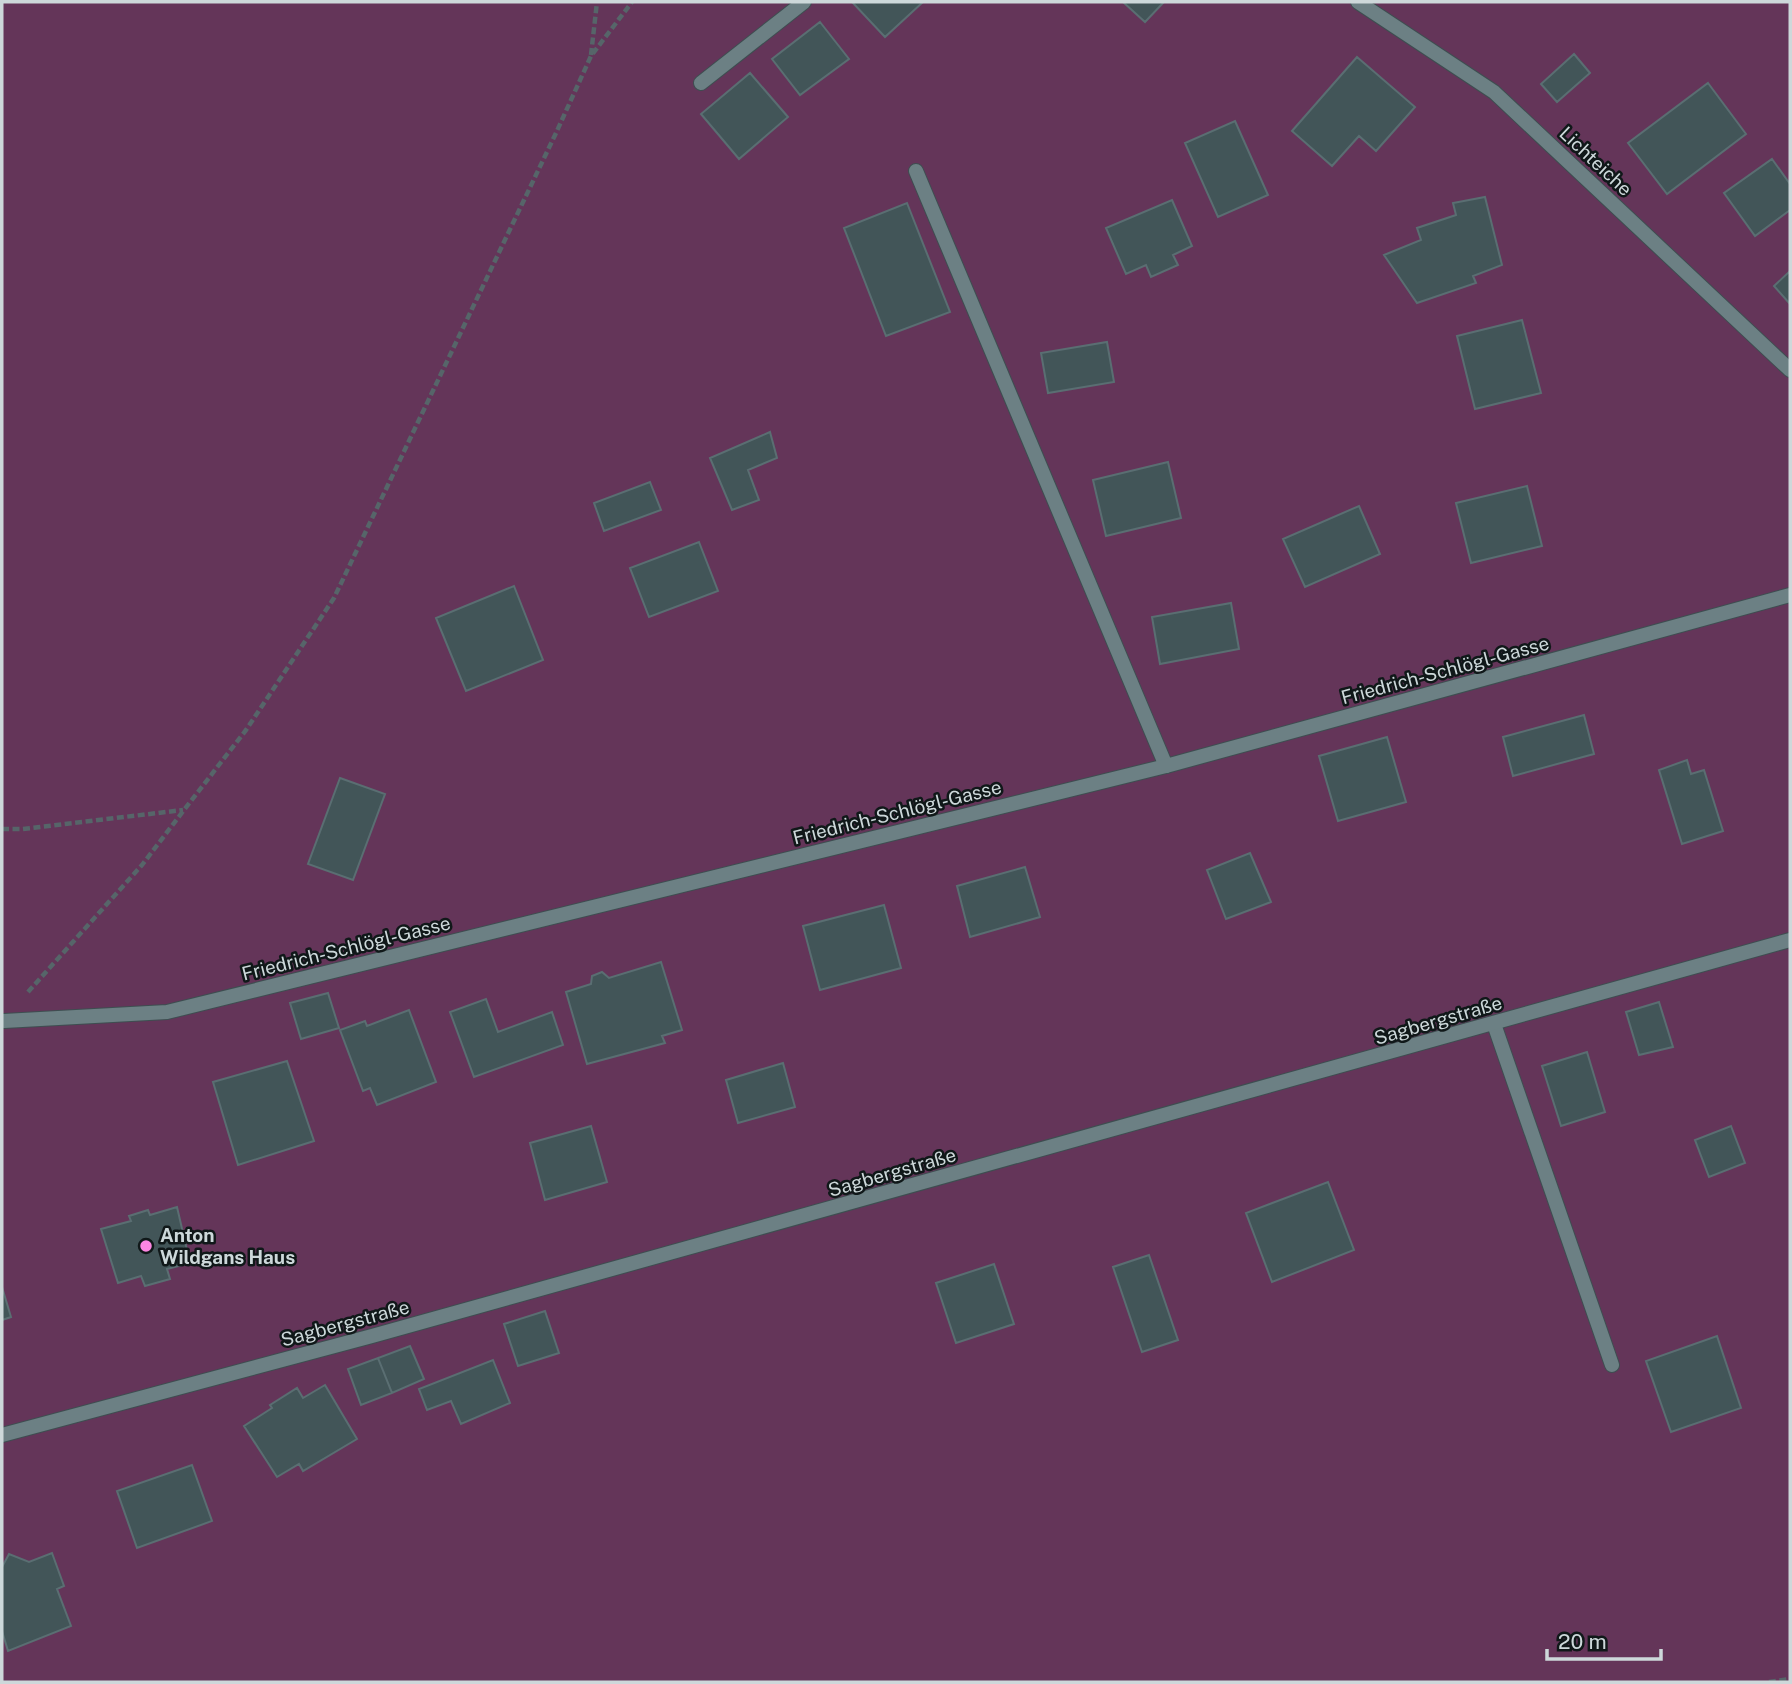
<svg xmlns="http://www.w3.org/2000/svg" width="1792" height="1684" font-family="'Public Sans',sans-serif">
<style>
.green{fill:#643559}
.building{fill:#425558;stroke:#5a6e72;stroke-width:2}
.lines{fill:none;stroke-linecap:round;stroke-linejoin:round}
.lane-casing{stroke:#3e4e51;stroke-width:16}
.street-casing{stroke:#3e4e51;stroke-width:16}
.path{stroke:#566569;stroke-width:4.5;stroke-dasharray:7 3.5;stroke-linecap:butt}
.lane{stroke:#6c8084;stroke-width:14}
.street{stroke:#6c8084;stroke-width:14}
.poi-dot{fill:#fd86e2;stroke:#101819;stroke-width:2.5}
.labels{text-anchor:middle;stroke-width:5;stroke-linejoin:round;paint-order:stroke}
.street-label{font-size:19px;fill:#cdd8da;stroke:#101819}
.poi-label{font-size:19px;font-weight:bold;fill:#cdd8da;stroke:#101819;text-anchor:start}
</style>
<rect width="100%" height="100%" fill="#1f3135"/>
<path class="green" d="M 2,2 L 1790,2 L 1790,1682 L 2,1682 Z"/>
<path class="building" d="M 852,2 L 923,2 L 885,37 Z
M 1123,2 L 1164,2 L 1145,22 Z
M 820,22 L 849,59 L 800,95 L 772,59 Z
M 1574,54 L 1590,73 L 1557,102 L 1541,84 Z
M 1357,57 L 1415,107 L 1376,151 L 1359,136 L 1332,166 L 1292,131 Z
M 750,73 L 788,117 L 739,159 L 701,114 Z
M 1708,83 L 1746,134 L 1667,194 L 1628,143 Z
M 1235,121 L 1268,195 L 1218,217 L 1185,143 Z
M 1772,159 L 1790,184 L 1790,210 L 1755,236 L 1724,193 Z
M 1485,197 L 1502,265 L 1473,276 L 1476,283 L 1417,303 L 1384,255 L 1421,240 L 1417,228 L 1456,215 L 1453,203 Z
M 1172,200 L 1192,246 L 1173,255 L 1178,265 L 1151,277 L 1146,265 L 1126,274 L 1106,228 Z
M 907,203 L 950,312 L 886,336 L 844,228 Z
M 1790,271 L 1790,304 L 1774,286 Z
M 1522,320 L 1541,393 L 1475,409 L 1457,336 Z
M 1107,342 L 1114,382 L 1048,393 L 1041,353 Z
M 770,432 L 777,458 L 748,470 L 759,500 L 732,510 L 710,458 Z
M 1168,462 L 1181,518 L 1106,536 L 1093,480 Z
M 650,482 L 661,510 L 604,531 L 594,503 Z
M 1527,486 L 1542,546 L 1471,563 L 1456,503 Z
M 1359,506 L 1380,554 L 1305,587 L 1283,539 Z
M 699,542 L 718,591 L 649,617 L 630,568 Z
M 514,586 L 543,660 L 466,691 L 436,618 Z
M 1231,603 L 1239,649 L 1160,664 L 1152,617 Z
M 1584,715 L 1594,754 L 1513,776 L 1503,737 Z
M 1387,737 L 1406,802 L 1338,821 L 1319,756 Z
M 1687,760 L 1691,774 L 1704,770 L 1723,831 L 1682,844 L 1659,770 Z
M 340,778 L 385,794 L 353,880 L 308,864 Z
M 1250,853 L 1271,902 L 1226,919 L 1207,870 Z
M 1025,867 L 1040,917 L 970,937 L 957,886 Z
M 884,905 L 901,968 L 820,990 L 803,926 Z
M 661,962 L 682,1030 L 662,1036 L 665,1043 L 587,1064 L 566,992 L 591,984 L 592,976 L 602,972 L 609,978 Z
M 328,993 L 339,1028 L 301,1039 L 290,1003 Z
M 486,999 L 498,1032 L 552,1012 L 563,1045 L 474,1077 L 450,1012 Z
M 1659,1002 L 1673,1047 L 1639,1055 L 1626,1012 Z
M 409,1010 L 436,1082 L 377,1105 L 370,1088 L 363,1091 L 340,1030 L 365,1021 L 367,1026 Z
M 1587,1052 L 1605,1112 L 1561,1126 L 1542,1066 Z
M 287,1061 L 314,1141 L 238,1165 L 213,1082 Z
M 783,1063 L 795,1107 L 738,1123 L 726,1080 Z
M 591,1126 L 607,1182 L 545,1200 L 530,1143 Z
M 1731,1126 L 1745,1163 L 1709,1177 L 1695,1140 Z
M 1328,1182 L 1354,1250 L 1272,1282 L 1246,1213 Z
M 177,1207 L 190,1263 L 167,1269 L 170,1279 L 145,1286 L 141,1276 L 118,1283 L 101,1229 L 131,1221 L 129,1216 L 148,1210 L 150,1215 Z
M 1149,1255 L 1178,1340 L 1142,1352 L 1113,1267 Z
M 994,1264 L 1014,1324 L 956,1343 L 936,1283 Z
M 2,1287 L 11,1317 L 2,1320 Z
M 545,1311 L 559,1353 L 518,1366 L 504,1324 Z
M 1717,1336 L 1741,1408 L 1671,1432 L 1646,1361 Z
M 410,1346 L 424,1379 L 392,1393 L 378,1358 Z
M 378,1358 L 392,1393 L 361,1405 L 348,1369 Z
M 493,1360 L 510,1403 L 461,1424 L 451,1401 L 427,1410 L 419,1389 Z
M 325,1385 L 357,1439 L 303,1471 L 299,1464 L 277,1477 L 244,1426 L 272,1408 L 270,1405 L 297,1388 L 303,1398 Z
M 192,1465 L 212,1521 L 137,1548 L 117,1491 Z
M 52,1553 L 64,1586 L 57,1589 L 71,1626 L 8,1651 L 2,1631 L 2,1567 L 9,1554 L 29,1562 Z"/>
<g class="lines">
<defs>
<path id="lane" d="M 916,171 L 1166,766
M 1494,1024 L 1612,1365"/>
<path id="street" d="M 1358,2 L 1494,92 L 1790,370
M 701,83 L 804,2
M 4,1021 L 167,1012 L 1166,766 L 1790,595
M 2,1435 L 372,1336 L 1790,940"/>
</defs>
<use href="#lane" class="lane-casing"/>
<use href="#street" class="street-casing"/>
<path class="path" d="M 591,55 L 597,2
M 2,829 L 23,829 L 183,810
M 28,992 L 142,865 L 184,810 L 246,730 L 334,598 L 556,133 L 591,56 L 632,2
M 1769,1682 L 1790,1679"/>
<use href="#lane" class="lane"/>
<use href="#street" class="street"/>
</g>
<circle class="poi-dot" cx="146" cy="1246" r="7"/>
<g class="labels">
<g class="street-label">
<text transform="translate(1596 161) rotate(43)" y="7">Lichteiche</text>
<text transform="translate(1445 670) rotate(-15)" y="7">Friedrich-Schlögl-Gasse</text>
<text transform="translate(897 812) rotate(-14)" y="7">Friedrich-Schlögl-Gasse</text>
<text transform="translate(346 948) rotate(-14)" y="7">Friedrich-Schlögl-Gasse</text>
<text transform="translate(1438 1020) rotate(-16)" y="7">Sagbergstraße</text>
<text transform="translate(892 1172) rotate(-16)" y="7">Sagbergstraße</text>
<text transform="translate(345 1323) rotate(-15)" y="7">Sagbergstraße</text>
</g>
<g class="poi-label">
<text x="160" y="1242">Anton<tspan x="160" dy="22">Wildgans Haus</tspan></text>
</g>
</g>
<rect width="1792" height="1684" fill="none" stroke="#cdd8da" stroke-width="7"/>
<path d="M1547 1649v10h114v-10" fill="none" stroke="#cdd8da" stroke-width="3.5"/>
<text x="1558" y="1649" font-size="21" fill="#cdd8da" stroke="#101819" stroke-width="5" paint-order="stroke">20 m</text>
</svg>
